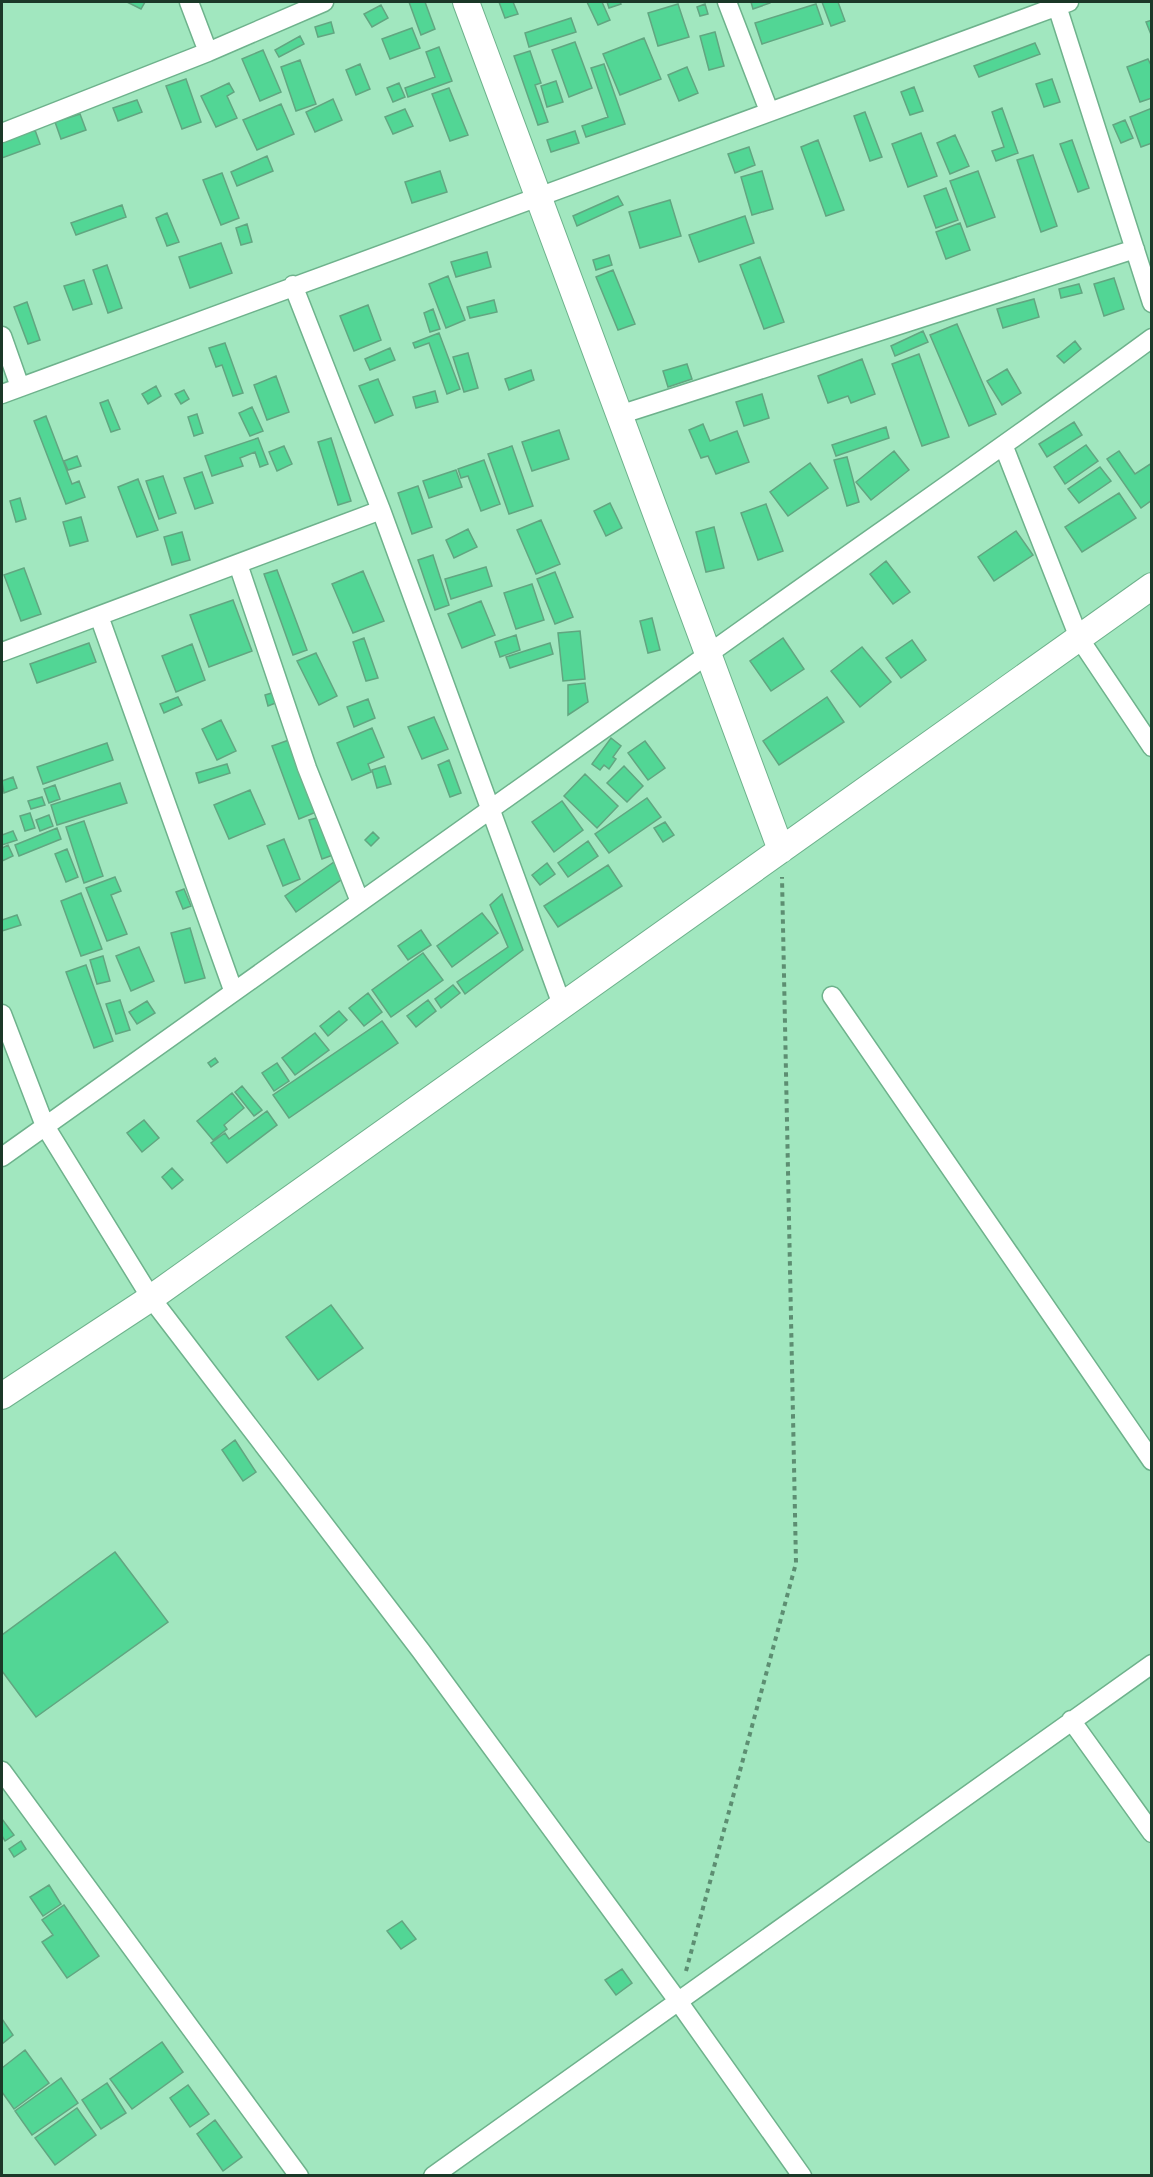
<svg xmlns="http://www.w3.org/2000/svg" width="1153" height="2177" font-family="'Fira Sans Condensed',sans-serif">
<style>
.building{fill:#52d695;stroke:#61a680;stroke-width:1.5}
.lines{fill:none;stroke-linecap:round;stroke-linejoin:round}
.street-casing{stroke:#6eb28c;stroke-width:21}
.secondary-casing{stroke:#6eb28c;stroke-width:28}
.path{stroke:#5d8e72;stroke-width:4;stroke-dasharray:4.5 4.5;stroke-linecap:butt}
.street{stroke:#fff;stroke-width:18}
.secondary{stroke:#fff;stroke-width:26}
</style>
<rect width="100%" height="100%" fill="#a1e7bf"/>
<path class="building" d="M 127,2 L 145,2 L 141,9 Z
M 409,2 L 425,2 L 435,29 L 421,35 Z
M 499,2 L 513,2 L 518,14 L 505,18 Z
M 587,2 L 602,2 L 610,20 L 598,25 Z
M 607,2 L 620,2 L 621,4 L 609,8 Z
M 751,2 L 770,2 L 770,3 L 753,9 Z
M 822,2 L 838,2 L 845,21 L 831,26 Z
M 678,4 L 689,37 L 658,46 L 648,13 Z
M 705,4 L 708,14 L 700,16 L 697,7 Z
M 816,4 L 823,24 L 762,44 L 755,23 Z
M 381,5 L 388,18 L 372,27 L 364,14 Z
M 571,18 L 576,32 L 529,47 L 525,33 Z
M 1152,20 L 1152,37 L 1146,22 Z
M 331,22 L 334,33 L 318,37 L 315,27 Z
M 412,28 L 420,48 L 390,59 L 382,39 Z
M 715,32 L 724,66 L 709,70 L 700,36 Z
M 300,36 L 304,44 L 279,57 L 275,50 Z
M 644,38 L 661,79 L 620,95 L 603,54 Z
M 575,42 L 592,88 L 569,97 L 552,50 Z
M 1035,43 L 1040,54 L 979,77 L 974,66 Z
M 439,47 L 452,81 L 408,97 L 405,88 L 435,77 L 426,52 Z
M 263,50 L 281,92 L 260,101 L 242,59 Z
M 530,51 L 541,83 L 535,85 L 548,122 L 538,125 L 514,56 Z
M 1148,59 L 1152,67 L 1152,98 L 1140,102 L 1127,67 Z
M 300,60 L 316,104 L 296,111 L 281,67 Z
M 360,64 L 370,89 L 356,95 L 346,70 Z
M 604,64 L 625,124 L 586,137 L 582,126 L 608,117 L 591,68 Z
M 687,67 L 698,93 L 679,101 L 668,75 Z
M 186,79 L 201,122 L 182,129 L 166,86 Z
M 1052,79 L 1060,102 L 1044,107 L 1036,84 Z
M 556,81 L 563,102 L 547,107 L 541,86 Z
M 229,83 L 234,92 L 227,96 L 237,118 L 216,127 L 201,96 Z
M 399,83 L 405,97 L 393,102 L 387,88 Z
M 914,87 L 923,111 L 910,115 L 901,92 Z
M 449,88 L 468,135 L 450,141 L 432,94 Z
M 333,99 L 342,120 L 315,132 L 306,112 Z
M 137,100 L 142,112 L 118,121 L 113,108 Z
M 281,104 L 294,134 L 257,150 L 243,120 Z
M 1002,108 L 1018,153 L 996,161 L 992,151 L 1004,147 L 992,112 Z
M 1152,108 L 1152,143 L 1141,147 L 1130,117 Z
M 405,109 L 413,126 L 393,134 L 385,117 Z
M 865,112 L 882,157 L 870,161 L 854,116 Z
M 80,114 L 86,130 L 61,139 L 55,122 Z
M 1125,120 L 1133,138 L 1121,143 L 1113,125 Z
M 35,130 L 40,144 L 2,158 L 2,142 Z
M 575,131 L 579,143 L 551,152 L 547,140 Z
M 921,133 L 937,176 L 908,187 L 892,144 Z
M 955,135 L 969,166 L 950,174 L 937,143 Z
M 818,140 L 844,210 L 826,216 L 801,147 Z
M 1072,140 L 1089,188 L 1078,192 L 1060,144 Z
M 749,147 L 755,165 L 735,173 L 728,154 Z
M 1033,155 L 1057,226 L 1041,232 L 1017,160 Z
M 267,156 L 273,171 L 237,186 L 231,172 Z
M 440,171 L 447,192 L 412,203 L 405,182 Z
M 762,171 L 773,209 L 752,215 L 741,177 Z
M 978,171 L 995,217 L 967,227 L 950,181 Z
M 222,173 L 239,218 L 221,225 L 203,180 Z
M 946,188 L 958,220 L 936,228 L 924,196 Z
M 618,196 L 623,205 L 577,226 L 573,216 Z
M 670,200 L 681,236 L 640,248 L 629,212 Z
M 122,205 L 126,217 L 76,235 L 71,223 Z
M 167,213 L 179,242 L 167,246 L 156,218 Z
M 745,216 L 754,243 L 699,262 L 689,235 Z
M 960,223 L 970,250 L 946,259 L 936,232 Z
M 247,224 L 252,242 L 241,245 L 236,228 Z
M 221,243 L 232,273 L 190,288 L 179,257 Z
M 487,252 L 491,267 L 456,277 L 451,262 Z
M 609,255 L 612,265 L 596,270 L 593,260 Z
M 760,257 L 784,322 L 764,329 L 740,265 Z
M 107,265 L 122,308 L 108,313 L 93,270 Z
M 613,270 L 635,324 L 618,330 L 596,277 Z
M 448,276 L 465,320 L 446,328 L 429,284 Z
M 1114,278 L 1124,309 L 1104,316 L 1094,284 Z
M 84,280 L 92,304 L 73,310 L 64,286 Z
M 1079,284 L 1082,293 L 1061,298 L 1059,289 Z
M 1034,299 L 1039,317 L 1003,328 L 997,309 Z
M 494,300 L 497,312 L 470,318 L 467,307 Z
M 27,302 L 40,340 L 28,344 L 14,307 Z
M 368,305 L 381,340 L 354,351 L 340,316 Z
M 433,309 L 440,329 L 430,332 L 424,313 Z
M 957,324 L 996,414 L 969,426 L 930,335 Z
M 923,331 L 928,342 L 895,356 L 891,346 Z
M 439,333 L 460,389 L 447,394 L 429,343 L 415,348 L 413,343 Z
M 1075,341 L 1081,349 L 1064,363 L 1057,356 Z
M 225,343 L 243,393 L 233,396 L 222,365 L 216,367 L 209,348 Z
M 390,348 L 395,360 L 370,370 L 365,359 Z
M 468,353 L 478,388 L 464,392 L 453,357 Z
M 919,354 L 949,437 L 922,446 L 892,364 Z
M 862,359 L 875,394 L 851,403 L 848,396 L 828,403 L 818,376 Z
M 687,364 L 692,379 L 668,387 L 663,371 Z
M 1007,369 L 1021,393 L 1002,405 L 987,381 Z
M 531,370 L 534,380 L 509,390 L 505,379 Z
M 276,376 L 289,412 L 267,420 L 254,385 Z
M 378,379 L 393,415 L 375,423 L 359,386 Z
M 156,386 L 161,396 L 148,404 L 142,394 Z
M 184,390 L 189,399 L 181,404 L 175,394 Z
M 435,391 L 438,402 L 416,408 L 413,397 Z
M 762,394 L 769,418 L 744,426 L 736,402 Z
M 108,400 L 120,429 L 111,432 L 100,403 Z
M 252,407 L 263,431 L 250,436 L 239,413 Z
M 197,414 L 203,433 L 194,436 L 188,417 Z
M 46,416 L 72,484 L 79,481 L 85,497 L 66,504 L 34,421 Z
M 1074,422 L 1082,435 L 1047,457 L 1039,444 Z
M 703,424 L 710,441 L 737,431 L 749,462 L 716,474 L 708,456 L 701,458 L 689,430 Z
M 886,427 L 889,438 L 836,456 L 832,445 Z
M 559,430 L 569,459 L 532,471 L 522,442 Z
M 258,438 L 268,464 L 260,467 L 255,452 L 240,458 L 243,466 L 212,476 L 205,456 Z
M 331,438 L 351,501 L 338,505 L 318,442 Z
M 1086,445 L 1098,461 L 1065,484 L 1054,467 Z
M 284,446 L 292,464 L 277,471 L 269,452 Z
M 512,446 L 533,506 L 509,514 L 488,454 Z
M 894,451 L 909,470 L 871,500 L 856,482 Z
M 1119,451 L 1135,474 L 1152,463 L 1152,500 L 1141,508 L 1107,459 Z
M 77,456 L 81,466 L 68,470 L 64,461 Z
M 847,457 L 859,502 L 847,506 L 834,460 Z
M 484,460 L 500,504 L 481,511 L 468,476 L 461,478 L 458,469 Z
M 810,463 L 828,488 L 788,516 L 770,492 Z
M 1100,467 L 1111,481 L 1079,503 L 1068,489 Z
M 456,470 L 462,487 L 429,498 L 423,481 Z
M 202,472 L 213,503 L 195,509 L 184,478 Z
M 163,476 L 176,513 L 159,519 L 146,481 Z
M 138,479 L 158,530 L 137,537 L 118,487 Z
M 418,486 L 432,527 L 412,534 L 398,493 Z
M 1119,493 L 1136,518 L 1082,552 L 1065,527 Z
M 20,498 L 26,519 L 16,522 L 10,501 Z
M 610,503 L 622,528 L 606,536 L 594,511 Z
M 766,504 L 783,551 L 758,560 L 741,513 Z
M 81,517 L 88,541 L 70,546 L 63,522 Z
M 541,520 L 560,564 L 536,574 L 517,530 Z
M 714,527 L 724,568 L 706,572 L 696,532 Z
M 468,529 L 477,547 L 454,558 L 446,540 Z
M 1016,531 L 1033,555 L 994,581 L 978,557 Z
M 182,532 L 190,560 L 172,565 L 164,537 Z
M 433,555 L 449,605 L 435,610 L 418,560 Z
M 886,561 L 910,592 L 893,604 L 870,574 Z
M 486,567 L 492,586 L 451,599 L 445,579 Z
M 24,568 L 41,614 L 21,621 L 4,575 Z
M 277,570 L 307,650 L 293,655 L 264,574 Z
M 363,571 L 384,621 L 353,633 L 332,584 Z
M 555,572 L 573,617 L 555,624 L 537,579 Z
M 532,584 L 544,620 L 516,629 L 504,593 Z
M 233,600 L 252,651 L 209,667 L 190,615 Z
M 481,601 L 495,635 L 462,648 L 448,614 Z
M 652,618 L 660,650 L 648,653 L 640,621 Z
M 580,631 L 585,679 L 563,681 L 558,633 Z
M 516,635 L 520,650 L 500,657 L 495,642 Z
M 364,638 L 378,678 L 366,681 L 353,642 Z
M 783,638 L 804,669 L 771,691 L 750,661 Z
M 912,640 L 926,660 L 901,678 L 886,658 Z
M 89,643 L 96,662 L 37,683 L 30,664 Z
M 550,643 L 553,654 L 510,668 L 506,657 Z
M 192,644 L 205,680 L 176,692 L 162,656 Z
M 862,647 L 891,682 L 860,707 L 831,671 Z
M 316,653 L 337,696 L 319,705 L 297,661 Z
M 585,683 L 588,702 L 568,715 L 568,685 Z
M 275,692 L 278,702 L 268,706 L 265,695 Z
M 178,697 L 182,705 L 164,713 L 160,704 Z
M 827,697 L 844,722 L 779,765 L 763,741 Z
M 368,699 L 375,718 L 354,727 L 347,707 Z
M 434,717 L 448,749 L 422,759 L 408,727 Z
M 221,720 L 236,751 L 217,760 L 202,729 Z
M 372,728 L 384,757 L 368,764 L 371,772 L 352,780 L 337,743 Z
M 611,738 L 621,746 L 613,757 L 616,759 L 609,769 L 604,765 L 600,770 L 592,764 Z
M 289,740 L 316,812 L 299,819 L 272,746 Z
M 645,741 L 665,768 L 648,780 L 628,753 Z
M 107,743 L 113,760 L 43,784 L 37,767 Z
M 449,760 L 461,793 L 450,797 L 438,765 Z
M 227,764 L 230,773 L 199,783 L 196,773 Z
M 385,766 L 391,784 L 377,788 L 372,770 Z
M 624,766 L 643,786 L 627,802 L 607,783 Z
M 585,774 L 618,806 L 597,828 L 564,796 Z
M 13,777 L 17,788 L 4,793 L 2,781 Z
M 120,783 L 127,803 L 57,825 L 51,805 Z
M 55,785 L 60,799 L 49,803 L 44,789 Z
M 250,790 L 265,824 L 229,839 L 214,805 Z
M 42,797 L 45,805 L 31,809 L 28,801 Z
M 647,798 L 661,817 L 609,853 L 595,834 Z
M 562,801 L 583,830 L 554,852 L 532,822 Z
M 30,813 L 35,828 L 25,831 L 20,816 Z
M 49,815 L 53,826 L 40,831 L 36,820 Z
M 320,817 L 333,855 L 322,859 L 309,820 Z
M 84,821 L 103,876 L 84,883 L 66,827 Z
M 665,822 L 674,835 L 663,842 L 654,828 Z
M 57,828 L 61,839 L 19,856 L 15,845 Z
M 13,831 L 17,840 L 2,845 L 2,835 Z
M 373,832 L 379,838 L 371,846 L 365,840 Z
M 284,839 L 300,879 L 283,886 L 267,846 Z
M 588,841 L 598,856 L 568,877 L 558,863 Z
M 8,845 L 13,856 L 2,861 L 2,848 Z
M 67,849 L 78,877 L 66,882 L 55,854 Z
M 334,862 L 345,877 L 296,912 L 285,896 Z
M 547,863 L 555,874 L 540,885 L 532,875 Z
M 608,865 L 622,886 L 558,927 L 544,906 Z
M 115,877 L 121,891 L 111,895 L 127,934 L 107,941 L 86,888 Z
M 184,889 L 191,906 L 183,909 L 176,892 Z
M 81,893 L 102,949 L 81,956 L 61,901 Z
M 502,894 L 523,950 L 465,994 L 457,982 L 508,947 L 490,905 Z
M 482,913 L 498,933 L 452,967 L 437,946 Z
M 17,915 L 21,925 L 2,931 L 2,920 Z
M 190,928 L 205,978 L 185,983 L 171,933 Z
M 421,930 L 431,945 L 408,960 L 398,946 Z
M 139,947 L 154,981 L 131,991 L 116,956 Z
M 423,953 L 443,980 L 391,1017 L 372,990 Z
M 103,956 L 110,981 L 97,984 L 90,960 Z
M 86,965 L 113,1041 L 94,1048 L 66,972 Z
M 453,985 L 460,993 L 441,1008 L 435,999 Z
M 368,993 L 382,1012 L 364,1026 L 349,1008 Z
M 120,1000 L 130,1030 L 116,1034 L 106,1004 Z
M 428,1000 L 436,1011 L 416,1027 L 407,1016 Z
M 147,1001 L 155,1013 L 137,1024 L 129,1012 Z
M 339,1011 L 347,1020 L 328,1036 L 320,1026 Z
M 382,1021 L 398,1043 L 289,1118 L 273,1095 Z
M 315,1033 L 329,1050 L 295,1075 L 282,1058 Z
M 215,1058 L 218,1062 L 211,1067 L 208,1063 Z
M 277,1063 L 289,1081 L 274,1091 L 262,1073 Z
M 242,1086 L 262,1110 L 254,1116 L 235,1092 Z
M 232,1093 L 244,1108 L 224,1125 L 227,1129 L 213,1140 L 197,1121 Z
M 267,1111 L 277,1125 L 227,1163 L 211,1143 L 225,1133 L 229,1139 Z
M 144,1120 L 159,1138 L 142,1152 L 127,1133 Z
M 172,1168 L 183,1180 L 172,1189 L 162,1177 Z
M 331,1305 L 363,1348 L 318,1380 L 286,1337 Z
M 235,1440 L 256,1472 L 243,1481 L 222,1450 Z
M 115,1552 L 168,1622 L 36,1717 L 2,1671 L 2,1635 Z
M 2,1819 L 14,1835 L 5,1841 L 2,1836 Z
M 21,1841 L 26,1849 L 14,1857 L 9,1849 Z
M 49,1885 L 61,1904 L 43,1916 L 30,1897 Z
M 64,1905 L 99,1956 L 67,1978 L 42,1942 L 53,1935 L 42,1920 Z
M 402,1921 L 416,1939 L 401,1949 L 387,1931 Z
M 622,1969 L 632,1983 L 616,1995 L 605,1980 Z
M 2,2019 L 13,2035 L 2,2044 Z
M 162,2042 L 183,2072 L 132,2109 L 110,2079 Z
M 25,2050 L 49,2083 L 14,2109 L 2,2092 L 2,2068 Z
M 61,2078 L 78,2103 L 32,2135 L 15,2111 Z
M 107,2083 L 126,2113 L 101,2129 L 82,2100 Z
M 188,2085 L 209,2114 L 190,2127 L 170,2098 Z
M 77,2108 L 96,2135 L 55,2165 L 35,2138 Z
M 215,2120 L 242,2157 L 223,2171 L 197,2134 Z"/>
<g class="lines">
<defs>
<path id="street" d="M 189,2 L 208,52
M 727,2 L 769,111
M 1057,6 L 1152,303
M 2,133 L 208,52 L 324,2
M 293,285 L 381,510 L 562,1005
M 2,336 L 20,387
M 2,394 L 1069,2
M 619,415 L 1135,249
M 1004,447 L 1079,638 L 1152,747
M 238,564 L 307,768 L 360,902
M 99,616 L 233,990
M 2,652 L 381,510
M 832,996 L 1152,1461
M 2,1014 L 45,1126 L 151,1298 L 421,1651 L 678,2001 L 802,2176
M 2,1157 C 236,990 472,823 707,655 C 855,549 1005,446 1152,338
M 1071,1720 L 1152,1833
M 2,1771 L 299,2176
M 433,2176 L 1152,1664"/>
<path id="secondary" d="M 466,2 L 781,850
M 2,1396 L 151,1298 L 1152,586"/>
</defs>
<use href="#street" class="street-casing"/>
<use href="#secondary" class="secondary-casing"/>
<path class="path" d="M 686,1971 L 796,1563 L 782,877"/>
<use href="#street" class="street"/>
<use href="#secondary" class="secondary"/>
</g>
<rect width="1153" height="2177" fill="none" stroke="#1b3828" stroke-width="6"/>
</svg>
